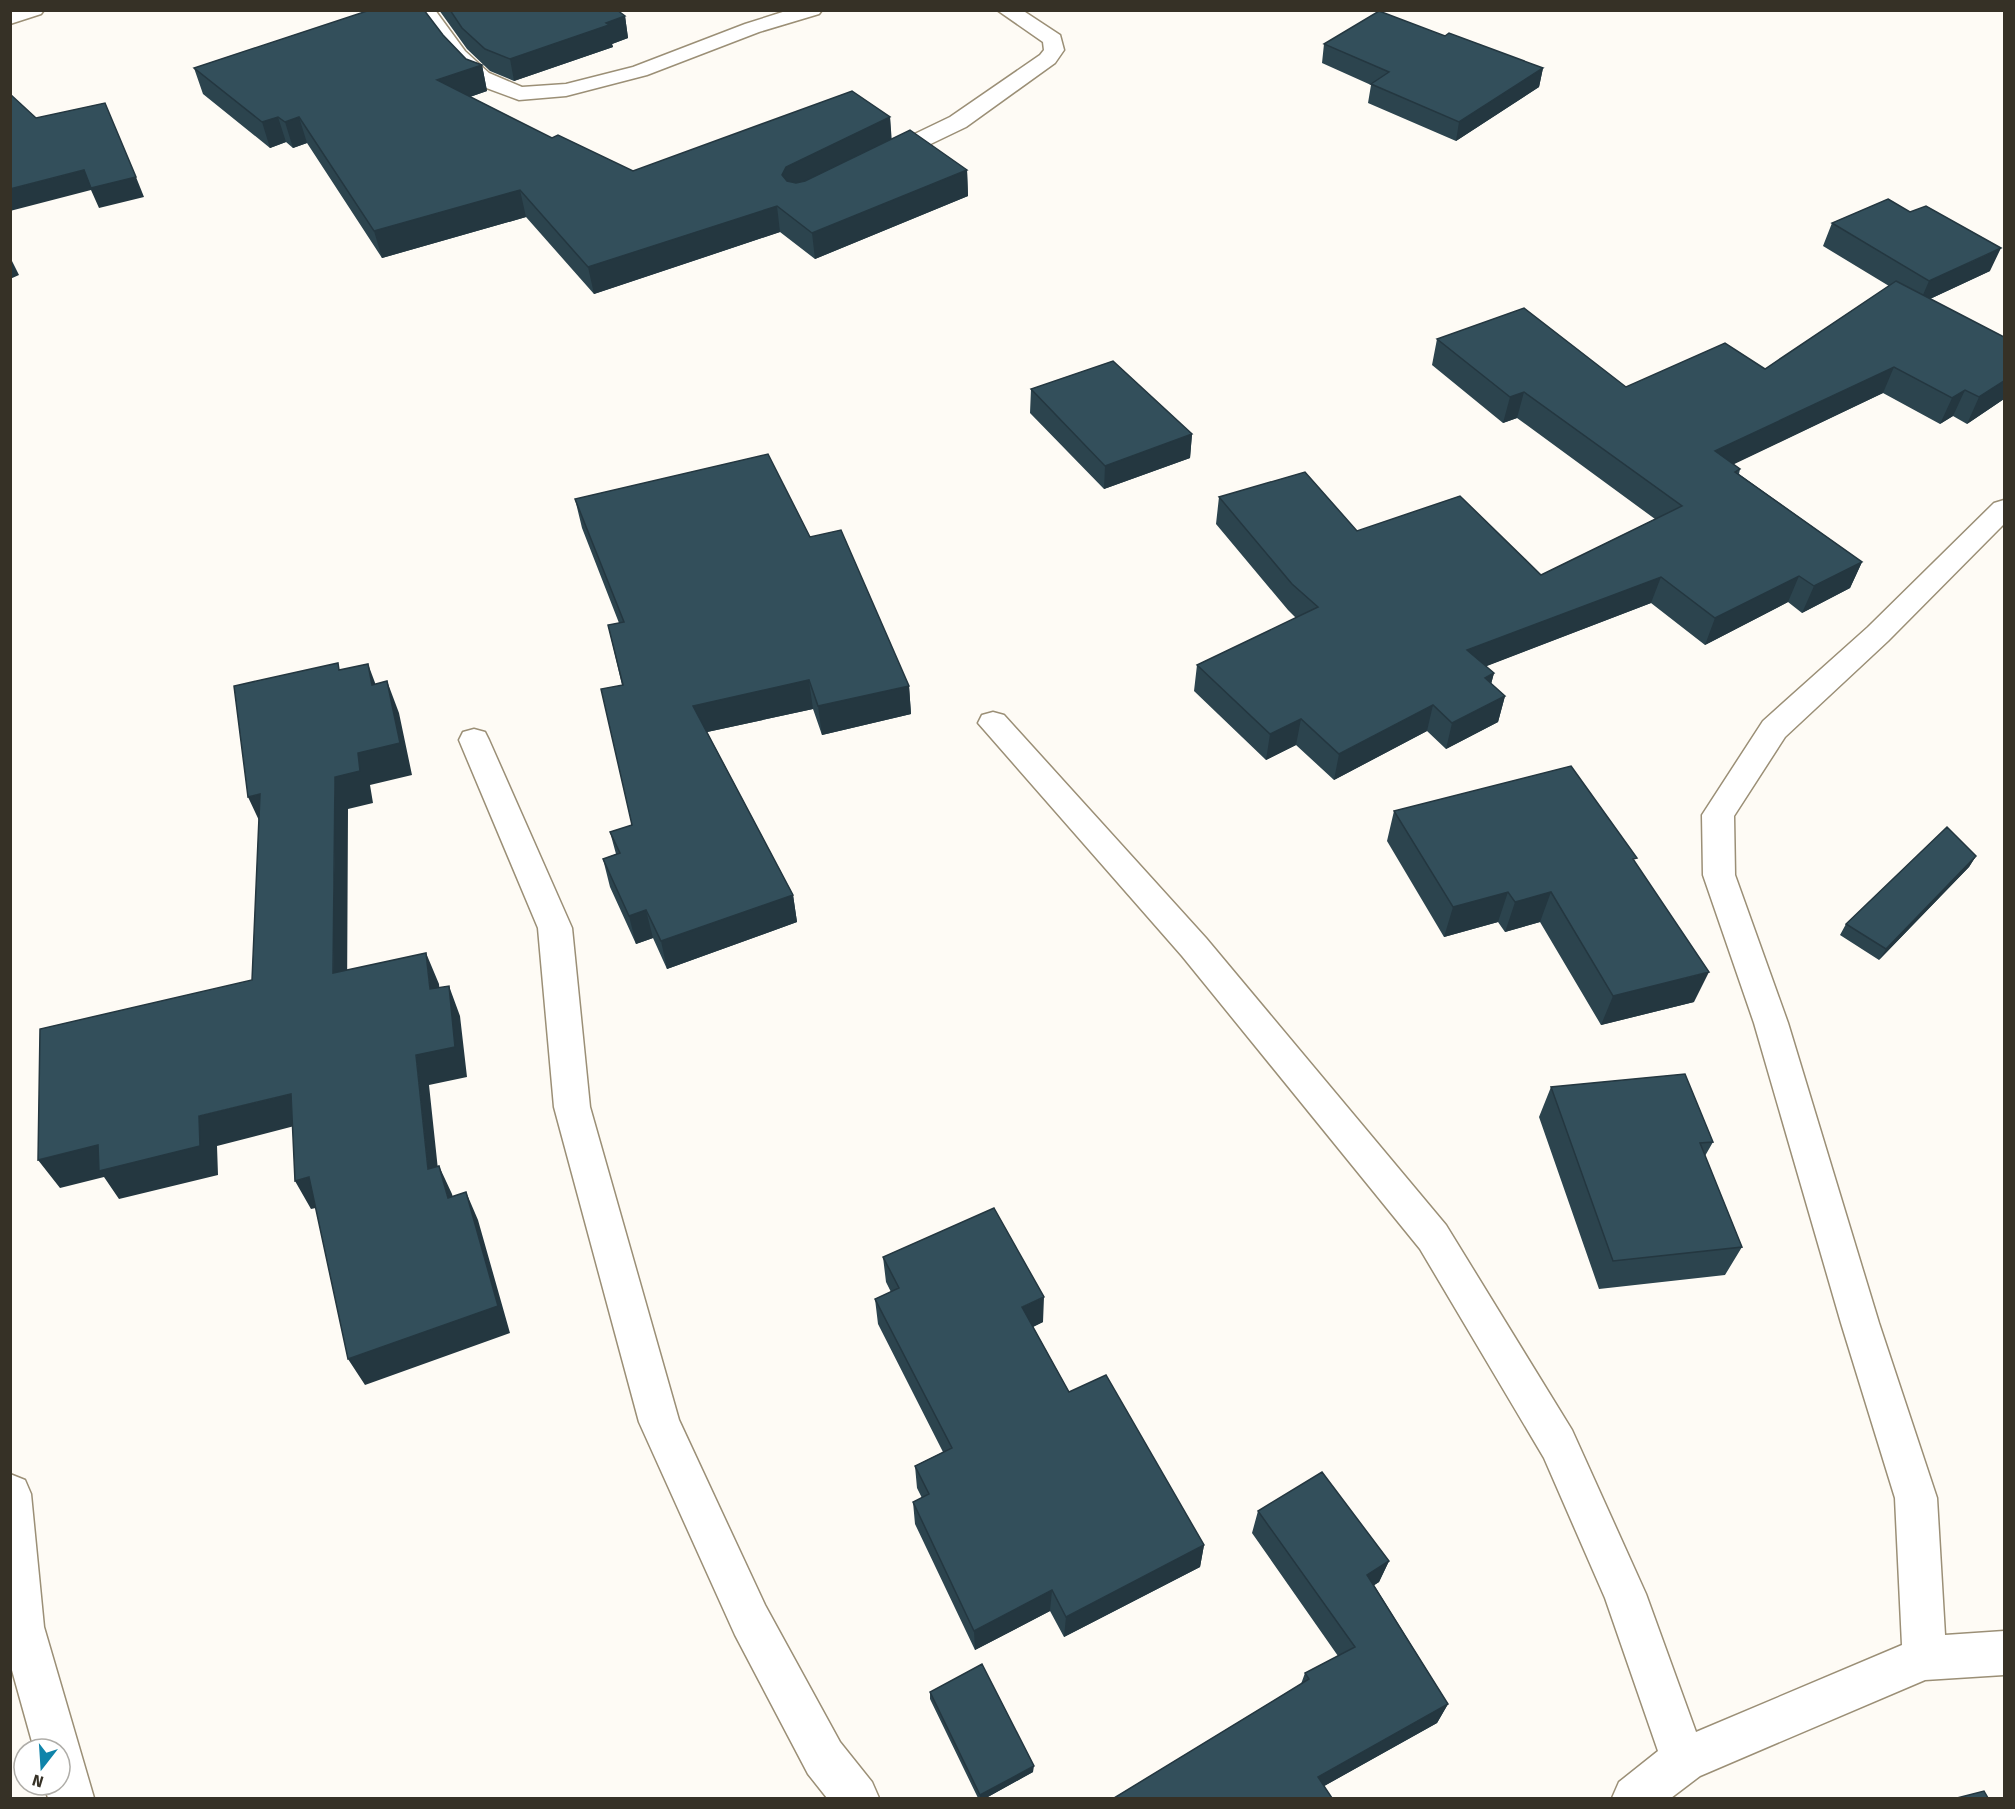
<svg xmlns="http://www.w3.org/2000/svg" width="2015" height="1809" font-family="'Fira Sans',sans-serif">
<style>
.lines{fill:none;stroke-linecap:round;stroke-linejoin:round}
.minor-casing{stroke:#9b8f76;stroke-width:3}
.minor{fill:#fff;fill-rule:evenodd}
.wall{fill:#2c444e}
.shaded-wall{fill:#243740}
.building{fill:#334f5b;stroke:#243740;stroke-width:1.5}
</style>
<rect width="100%" height="100%" fill="#fefbf5"/>
<g class="lines">
<defs>
<path id="minor" d="M 44,10 L 41,14 L 10,24 L 10,11 Z
M 414,10 L 435,10 L 465,51 L 489,73 L 522,87 L 566,84 L 633,67 L 745,24 L 789,10 L 822,10 L 819,14 L 759,32 L 647,75 L 566,96 L 519,100 L 473,83 L 451,59 Z
M 997,10 L 1022,10 L 1060,35 L 1064,50 L 1055,63 L 966,127 L 889,164 L 881,166 L 873,164 L 870,159 L 873,154 L 950,117 L 1040,55 L 1044,50 L 1043,42 Z
M 2004,500 L 2004,524 L 1888,641 L 1785,737 L 1734,816 L 1735,875 L 1788,1023 L 1879,1323 L 1937,1498 L 1945,1635 L 2004,1631 L 2004,1675 L 1925,1680 L 1700,1776 L 1671,1798 L 1612,1798 L 1619,1782 L 1658,1751 L 1605,1598 L 1544,1458 L 1420,1249 L 1182,956 L 978,723 L 982,715 L 993,712 L 1004,715 L 1206,938 L 1446,1225 L 1572,1430 L 1646,1594 L 1696,1732 L 1902,1645 L 1895,1498 L 1841,1323 L 1754,1023 L 1703,875 L 1702,815 L 1763,721 L 1868,627 L 1994,503 Z
M 474,729 L 485,732 L 489,740 L 572,928 L 590,1107 L 679,1420 L 765,1605 L 840,1742 L 872,1782 L 879,1798 L 827,1798 L 808,1774 L 735,1635 L 639,1422 L 554,1107 L 538,928 L 459,740 L 463,732 Z
M 10,1474 L 25,1480 L 31,1494 L 44,1627 L 94,1798 L 48,1798 L 44,1785 L 60,1785 L 60,1749 L 34,1749 L 10,1663 Z"/>
</defs>
<use href="#minor" class="minor-casing"/>
<use href="#minor" class="minor"/>
</g>
<path class="wall" d="M 439,10 L 617,10 L 625,16 L 628,38 L 612,44 L 613,47 L 514,81 L 490,71 L 467,49 Z
M 443,35 L 466,59 L 482,65 L 487,91 L 470,97 L 552,138 L 633,171 L 890,117 L 891,139 L 967,170 L 968,196 L 815,259 L 780,232 L 594,294 L 526,217 L 382,258 L 307,143 L 293,148 L 286,142 L 270,148 L 203,94 L 194,68 Z
M 1445,36 L 1543,68 L 1539,87 L 1456,141 L 1368,103 L 1371,85 L 1322,63 L 1324,44 Z
M 1832,223 L 1990,271 L 1930,299 L 2004,337 L 2004,399 L 1967,424 L 1953,416 L 1940,424 L 1883,393 L 1733,464 L 1740,469 L 1739,474 L 1862,562 L 1850,588 L 1802,613 L 1788,602 L 1705,645 L 1651,603 L 1486,666 L 1494,673 L 1491,684 L 1505,696 L 1498,722 L 1446,749 L 1427,731 L 1334,780 L 1296,745 L 1266,760 L 1194,691 L 1197,665 L 1296,618 L 1288,610 L 1216,524 L 1219,497 L 1541,575 L 1655,519 L 1517,418 L 1503,423 L 1432,365 L 1437,339 L 1626,387 L 1765,369 L 1889,286 L 1823,246 Z
M 1031,389 L 1192,434 L 1190,458 L 1104,489 L 1030,413 Z
M 575,499 L 810,537 L 909,686 L 911,714 L 822,735 L 813,709 L 707,732 L 793,895 L 797,922 L 667,969 L 653,938 L 636,944 L 610,887 L 603,859 L 616,854 L 610,832 L 632,825 L 622,685 L 608,625 L 619,623 L 582,528 Z
M 1394,811 L 1635,862 L 1694,1002 L 1601,1025 L 1540,922 L 1505,932 L 1498,922 L 1444,937 L 1387,841 Z
M 1976,856 L 1969,867 L 1879,960 L 1840,935 L 1846,924 Z
M 1551,1087 L 1713,1142 L 1705,1156 L 1742,1247 L 1725,1275 L 1599,1289 L 1539,1117 Z
M 883,1257 L 1043,1322 L 1033,1327 L 1069,1392 L 1204,1545 L 1200,1567 L 1064,1637 L 1050,1611 L 975,1650 L 915,1524 L 913,1502 L 922,1498 L 917,1488 L 915,1466 L 943,1452 L 878,1324 L 875,1299 L 891,1292 L 886,1282 Z
M 1258,1511 L 1389,1561 L 1379,1582 L 1374,1585 L 1448,1704 L 1437,1723 L 1324,1786 L 1114,1798 L 1301,1684 L 1305,1673 L 1338,1656 L 1252,1533 Z
M 930,1692 L 1033,1772 L 986,1798 L 978,1798 L 930,1699 Z"/>
<path class="shaded-wall" d="M 625,16 L 628,38 L 612,44 L 613,47 L 514,81 L 510,59 Z
M 482,65 L 487,91 L 443,106 L 437,80 Z
M 1543,68 L 1539,87 L 1456,141 L 1459,122 Z
M 278,117 L 286,142 L 270,148 L 262,122 Z
M 299,117 L 307,143 L 293,148 L 285,122 Z
M 890,117 L 892,143 L 789,193 L 782,175 L 786,167 Z
M 84,170 L 136,177 L 144,197 L 99,208 L 91,190 L 10,211 L 10,189 Z
M 967,170 L 968,196 L 815,259 L 812,233 Z
M 520,190 L 526,217 L 382,258 L 374,231 Z
M 777,206 L 780,232 L 594,294 L 588,267 Z
M 2001,248 L 1990,271 L 1919,304 L 1929,281 Z
M 10,257 L 19,275 L 10,279 Z
M 1894,367 L 1883,393 L 1705,478 L 1715,451 Z
M 2004,381 L 2004,399 L 1967,424 L 1979,397 Z
M 1965,390 L 1953,416 L 1940,424 L 1952,398 Z
M 1524,392 L 1517,418 L 1503,423 L 1510,397 Z
M 1192,434 L 1190,458 L 1104,489 L 1105,466 Z
M 1862,562 L 1850,588 L 1802,613 L 1814,586 Z
M 1799,576 L 1788,602 L 1705,645 L 1715,618 Z
M 1661,577 L 1651,603 L 1461,676 L 1467,650 Z
M 368,664 L 380,696 L 372,685 Z
M 1494,673 L 1487,699 L 1485,678 Z
M 809,680 L 813,709 L 698,734 L 693,706 Z
M 387,681 L 399,713 L 412,775 L 370,785 L 373,803 L 348,809 L 347,1003 L 333,973 L 335,777 L 358,753 Z
M 909,686 L 911,714 L 822,735 L 818,706 Z
M 1505,696 L 1498,722 L 1446,749 L 1452,723 Z
M 1433,705 L 1427,731 L 1334,780 L 1339,754 Z
M 1301,719 L 1296,745 L 1266,760 L 1270,734 Z
M 260,794 L 263,829 L 248,797 Z
M 1976,856 L 1969,867 L 1879,960 L 1886,949 Z
M 1508,892 L 1498,922 L 1444,937 L 1453,907 Z
M 1551,892 L 1540,922 L 1505,932 L 1515,902 Z
M 793,895 L 797,922 L 667,969 L 661,941 Z
M 646,910 L 653,938 L 636,944 L 629,916 Z
M 426,953 L 439,984 L 442,1020 L 430,989 Z
M 1709,972 L 1694,1002 L 1601,1025 L 1613,996 Z
M 449,986 L 460,1016 L 467,1077 L 429,1085 L 441,1198 L 428,1169 L 416,1055 Z
M 291,1094 L 306,1123 L 217,1146 L 218,1175 L 119,1199 L 104,1177 L 60,1188 L 38,1160 L 199,1116 Z
M 439,1166 L 452,1194 L 461,1226 L 448,1198 Z
M 309,1177 L 325,1206 L 311,1209 L 295,1181 Z
M 466,1192 L 478,1220 L 510,1333 L 365,1385 L 348,1359 Z
M 1044,1297 L 1043,1322 L 1022,1332 L 1022,1307 Z
M 1204,1545 L 1200,1567 L 1064,1637 L 1066,1617 Z
M 1389,1561 L 1379,1582 L 1358,1596 L 1367,1575 Z
M 1052,1590 L 1050,1611 L 975,1650 L 974,1631 Z
M 1448,1704 L 1437,1723 L 1310,1794 L 1318,1777 Z
M 1034,1766 L 1033,1772 L 986,1798 L 980,1798 L 980,1795 Z"/>
<path class="building" d="M 370,10 L 424,10 L 443,35 L 466,59 L 482,65 L 437,80 L 552,138 L 558,135 L 633,171 L 852,91 L 890,117 L 786,167 L 782,175 L 787,181 L 796,183 L 805,181 L 910,130 L 967,170 L 812,233 L 777,206 L 588,267 L 520,190 L 374,231 L 299,117 L 285,122 L 278,117 L 262,122 L 194,68 Z
M 450,10 L 617,10 L 625,16 L 606,23 L 609,25 L 510,59 L 485,49 L 462,28 Z
M 1379,11 L 1445,36 L 1449,33 L 1543,68 L 1459,122 L 1371,84 L 1389,72 L 1324,44 Z
M 10,94 L 36,118 L 105,103 L 136,177 L 91,188 L 84,170 L 10,189 Z
M 1888,199 L 1910,212 L 1926,206 L 2001,248 L 1929,281 L 1832,223 Z
M 1896,281 L 2004,337 L 2004,381 L 1979,397 L 1965,390 L 1952,398 L 1894,367 L 1715,451 L 1740,469 L 1735,472 L 1862,562 L 1814,586 L 1799,576 L 1715,618 L 1661,577 L 1467,650 L 1494,673 L 1485,678 L 1505,696 L 1452,723 L 1433,705 L 1339,754 L 1301,719 L 1270,734 L 1197,665 L 1318,607 L 1292,584 L 1219,497 L 1305,472 L 1357,531 L 1460,496 L 1541,575 L 1682,506 L 1524,392 L 1510,397 L 1437,339 L 1524,308 L 1626,387 L 1725,343 L 1765,369 Z
M 1113,361 L 1192,434 L 1105,466 L 1031,389 Z
M 768,454 L 810,537 L 841,530 L 909,686 L 818,706 L 809,680 L 693,706 L 793,895 L 661,941 L 646,910 L 629,916 L 603,859 L 620,853 L 610,832 L 632,825 L 601,689 L 623,685 L 608,625 L 624,622 L 575,499 Z
M 338,663 L 339,670 L 368,664 L 372,685 L 387,681 L 400,743 L 358,753 L 360,771 L 335,777 L 333,973 L 426,953 L 430,989 L 449,986 L 455,1047 L 416,1055 L 428,1169 L 439,1166 L 448,1198 L 466,1192 L 498,1306 L 348,1359 L 309,1177 L 295,1181 L 291,1094 L 199,1116 L 200,1146 L 99,1171 L 98,1145 L 38,1160 L 40,1029 L 252,980 L 260,794 L 248,797 L 234,686 Z
M 1571,766 L 1637,858 L 1633,859 L 1709,972 L 1613,996 L 1551,892 L 1515,902 L 1508,892 L 1453,907 L 1394,811 Z
M 1947,827 L 1976,856 L 1886,949 L 1846,924 Z
M 1685,1074 L 1713,1142 L 1700,1143 L 1742,1247 L 1613,1261 L 1551,1087 Z
M 994,1208 L 1044,1297 L 1022,1307 L 1069,1392 L 1106,1375 L 1204,1545 L 1066,1617 L 1052,1590 L 974,1631 L 913,1502 L 929,1494 L 915,1466 L 952,1448 L 875,1299 L 899,1288 L 883,1257 Z
M 1322,1472 L 1389,1561 L 1367,1575 L 1448,1704 L 1318,1777 L 1332,1798 L 1114,1798 L 1309,1679 L 1305,1673 L 1355,1647 L 1258,1511 Z
M 982,1664 L 1034,1766 L 980,1795 L 930,1692 Z
M 1984,1791 L 1988,1798 L 1957,1798 Z"/>
<rect width="2015" height="1809" fill="none" stroke="#363126" stroke-width="24"/>
<g transform="translate(42 1767) rotate(197)"><circle r="28" fill="#ffffff" stroke="#afada8" stroke-width="1.5"/>
<path d="M0-4.5L10 22L0 15L-10 22Z" fill="#0f84aa"/>
<text y="-9" font-size="16" font-weight="bold" text-anchor="middle" fill="#363126">N</text>
</g>
</svg>
